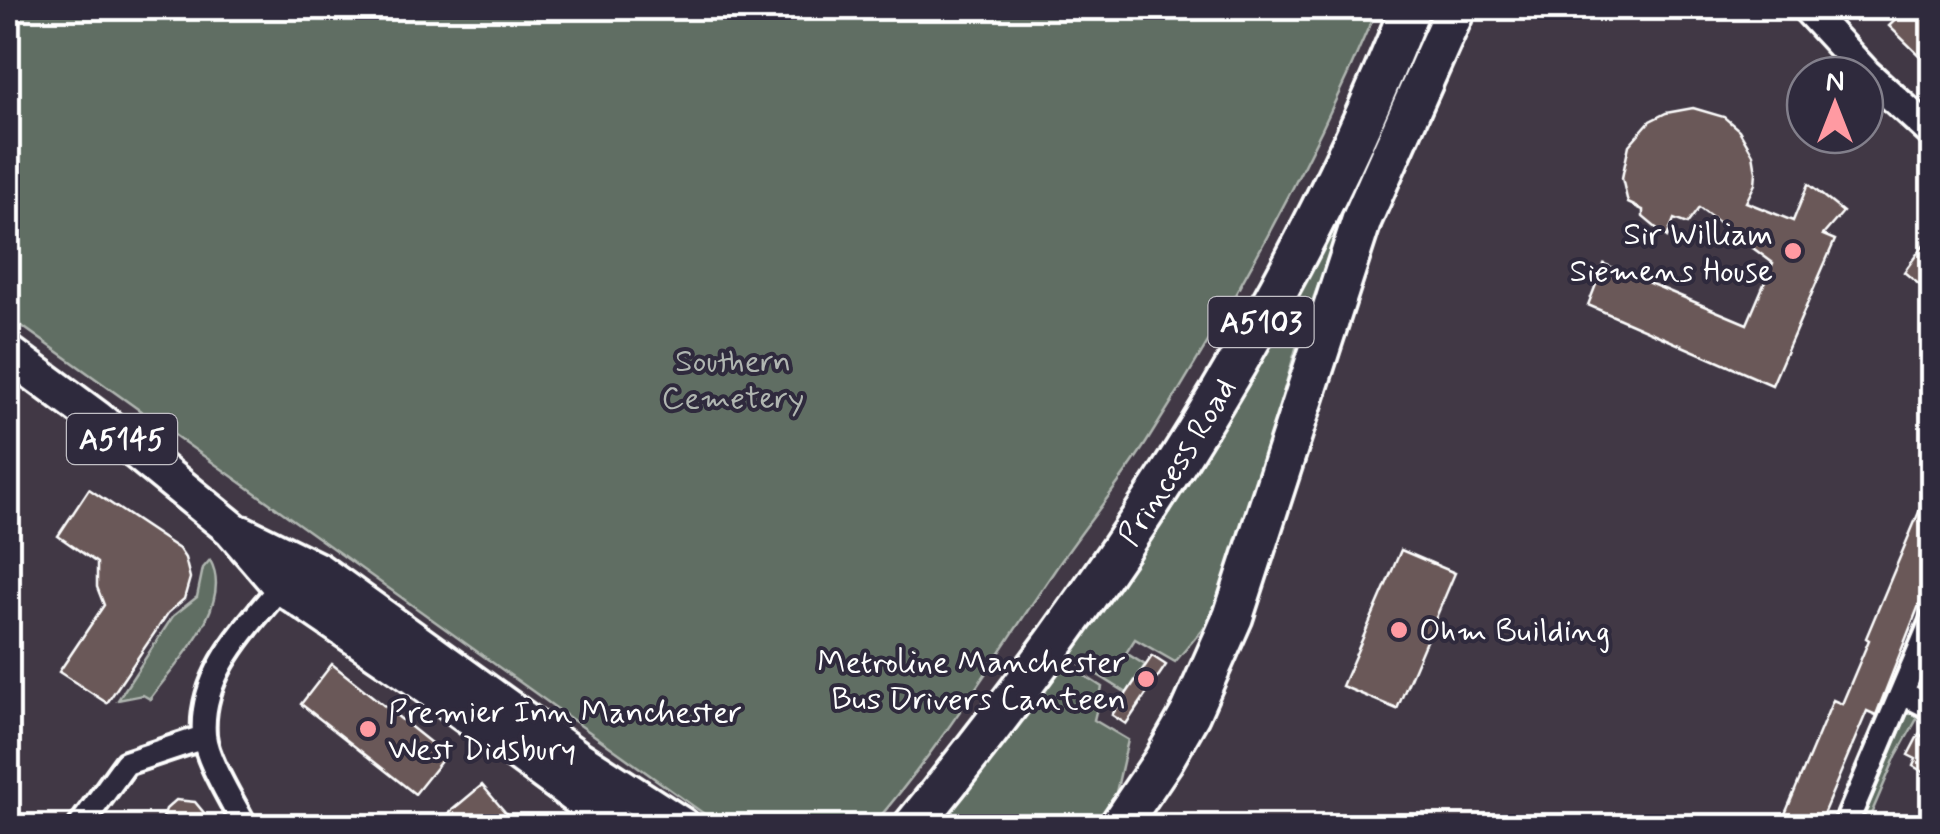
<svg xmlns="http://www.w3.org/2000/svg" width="1940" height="834" font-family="Mynerve,sans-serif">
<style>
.green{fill:#616e63;stroke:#b0b6b1;stroke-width:2.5}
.building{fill:#6b5958;stroke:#fff;stroke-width:2.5}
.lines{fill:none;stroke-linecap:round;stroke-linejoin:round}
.minor-casing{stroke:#fff;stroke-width:30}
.tertiary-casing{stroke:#fff;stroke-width:35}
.primary-casing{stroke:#fff;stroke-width:42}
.trunk-casing{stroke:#fff;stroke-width:45}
.minor{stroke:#2f2a3d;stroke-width:22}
.tertiary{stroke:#2f2a3d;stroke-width:28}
.primary{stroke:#2f2a3d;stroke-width:35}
.trunk{stroke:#2f2a3d;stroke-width:38}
.poi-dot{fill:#ff9aa2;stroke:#2f2a3d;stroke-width:4}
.labels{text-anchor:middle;stroke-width:8;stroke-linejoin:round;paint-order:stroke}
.shield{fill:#2f2a3d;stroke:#c1bfc5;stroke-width:2.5}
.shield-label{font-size:30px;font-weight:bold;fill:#fff}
.poi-label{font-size:32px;fill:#fff;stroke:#2f2a3d;text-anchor:end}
.park-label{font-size:32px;fill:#b0b6b1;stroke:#2f2a3d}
.street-label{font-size:32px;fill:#fff;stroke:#2f2a3d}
</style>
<rect width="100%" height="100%" fill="#413845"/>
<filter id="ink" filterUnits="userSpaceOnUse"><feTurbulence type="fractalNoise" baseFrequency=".01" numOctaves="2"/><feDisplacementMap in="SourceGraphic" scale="20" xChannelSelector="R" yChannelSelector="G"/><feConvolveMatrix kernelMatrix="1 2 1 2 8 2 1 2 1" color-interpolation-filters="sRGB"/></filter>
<g filter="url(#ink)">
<path class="green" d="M 8,8 L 1377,8 C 1313,159 1234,305 1146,443 C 1117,488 1082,529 1053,573 C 995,658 940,748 872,826 L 721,826 L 8,316 Z
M 1336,200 L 1349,204 L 1301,331 L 1262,467 L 1212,618 L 1175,662 L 1135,639 L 1126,653 L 1145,665 L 1127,693 L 1061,652 Z
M 210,560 C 235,605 175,664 150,699 L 143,695 L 118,700 L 173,616 L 197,597 L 203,568 Z
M 1057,658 L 1102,687 L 1094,720 L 1128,740 L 1112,810 L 1101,826 L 934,826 Z
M 1914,710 L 1922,710 L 1896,756 L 1866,826 L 1860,826 L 1908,712 Z"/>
<path class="building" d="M 1908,8 L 1917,8 L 1932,20 L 1932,68 L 1889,26 Z
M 1693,108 L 1724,117 L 1739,130 L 1753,154 L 1756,172 L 1755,184 L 1746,202 L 1793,221 L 1808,184 L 1843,212 L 1823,235 L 1835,240 L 1772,385 L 1588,305 L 1604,264 L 1747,324 L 1773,263 L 1699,208 L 1687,224 L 1674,219 L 1667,237 L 1643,217 L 1643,210 L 1628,203 L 1622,178 L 1629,145 L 1650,121 L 1666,113 Z
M 1932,233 L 1932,295 L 1904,272 Z
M 1932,481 L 1932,572 L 1876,715 L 1867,711 L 1818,826 L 1780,826 L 1833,700 L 1842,704 L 1869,640 L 1866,638 Z
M 89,489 L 179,549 L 185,558 L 190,578 L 184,599 L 168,613 L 107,703 L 59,672 L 104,605 L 97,587 L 97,563 L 58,536 Z
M 1401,550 L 1455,573 L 1397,709 L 1342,686 Z
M 1152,656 L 1166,665 L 1126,724 L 1112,715 Z
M 332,664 L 446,755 L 415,794 L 301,704 Z
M 1932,729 L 1932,777 L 1913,766 L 1916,759 L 1908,755 L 1919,734 L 1927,739 Z
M 482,785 L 517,826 L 433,826 Z
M 176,800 L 195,802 L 215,826 L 160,826 L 166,809 Z"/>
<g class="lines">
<defs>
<path id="minor" d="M 1902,693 L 1932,708
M 80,826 L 126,763 L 204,737
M 245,826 C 233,802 206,760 204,735 C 199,669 253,622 290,575
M 1845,826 L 1932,621"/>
<path id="tertiary" d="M 1806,8 L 1866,73 L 1932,133"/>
<path id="primary" d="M 8,353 L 97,419 L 232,529 L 281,586 L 419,680 L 617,826
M 242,534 L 318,571 L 577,758 L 682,826"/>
<g id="trunk">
<path id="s1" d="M 913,826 C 1114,580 1294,305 1410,8"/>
<path d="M 1119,826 L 1163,761 L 1190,714 L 1233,617 L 1362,219 L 1456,8"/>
</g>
</defs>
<use href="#minor" class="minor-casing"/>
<use href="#tertiary" class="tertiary-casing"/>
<use href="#primary" class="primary-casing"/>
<use href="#trunk" class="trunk-casing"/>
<use href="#minor" class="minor"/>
<use href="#tertiary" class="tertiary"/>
<use href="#primary" class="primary"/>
<use href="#trunk" class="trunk"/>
</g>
</g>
<g class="poi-dot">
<circle cx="1793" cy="251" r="10"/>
<circle cx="1399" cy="630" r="10"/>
<circle cx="1146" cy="679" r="10"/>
<circle cx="368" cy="729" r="10"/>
</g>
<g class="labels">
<g class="shield">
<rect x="1208.5" y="297" width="105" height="50" rx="8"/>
<rect x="67" y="414" width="110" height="50" rx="8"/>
</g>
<g class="shield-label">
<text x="1261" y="332">A5103</text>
<text x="122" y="449">A5145</text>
</g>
<g class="poi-label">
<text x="1773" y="244">Sir William<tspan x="1773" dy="37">Siemens House</tspan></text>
<text x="1419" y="641" text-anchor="start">Ohm Building</text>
<text x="1126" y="672">Metroline Manchester<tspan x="1126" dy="37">Bus Drivers Canteen</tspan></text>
<text x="388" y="722" text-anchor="start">Premier Inn Manchester<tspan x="388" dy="37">West Didsbury</tspan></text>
</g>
<g class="park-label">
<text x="733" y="371">Southern<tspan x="733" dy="37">Cemetery</tspan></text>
</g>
<g class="street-label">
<text dy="11" stroke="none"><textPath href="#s1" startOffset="450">Princess Road</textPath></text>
</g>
</g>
<rect width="1940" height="834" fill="none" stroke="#2f2a3d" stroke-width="40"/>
<rect x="20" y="20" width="1900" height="794" fill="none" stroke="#fff" stroke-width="4" filter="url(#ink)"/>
<g transform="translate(1835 105)"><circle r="48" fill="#2f2a3d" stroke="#827f8b" stroke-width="2.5"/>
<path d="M0-8L18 38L0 25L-18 38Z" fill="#ff9aa2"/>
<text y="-15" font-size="28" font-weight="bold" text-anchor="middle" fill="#ffffff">N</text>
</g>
</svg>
